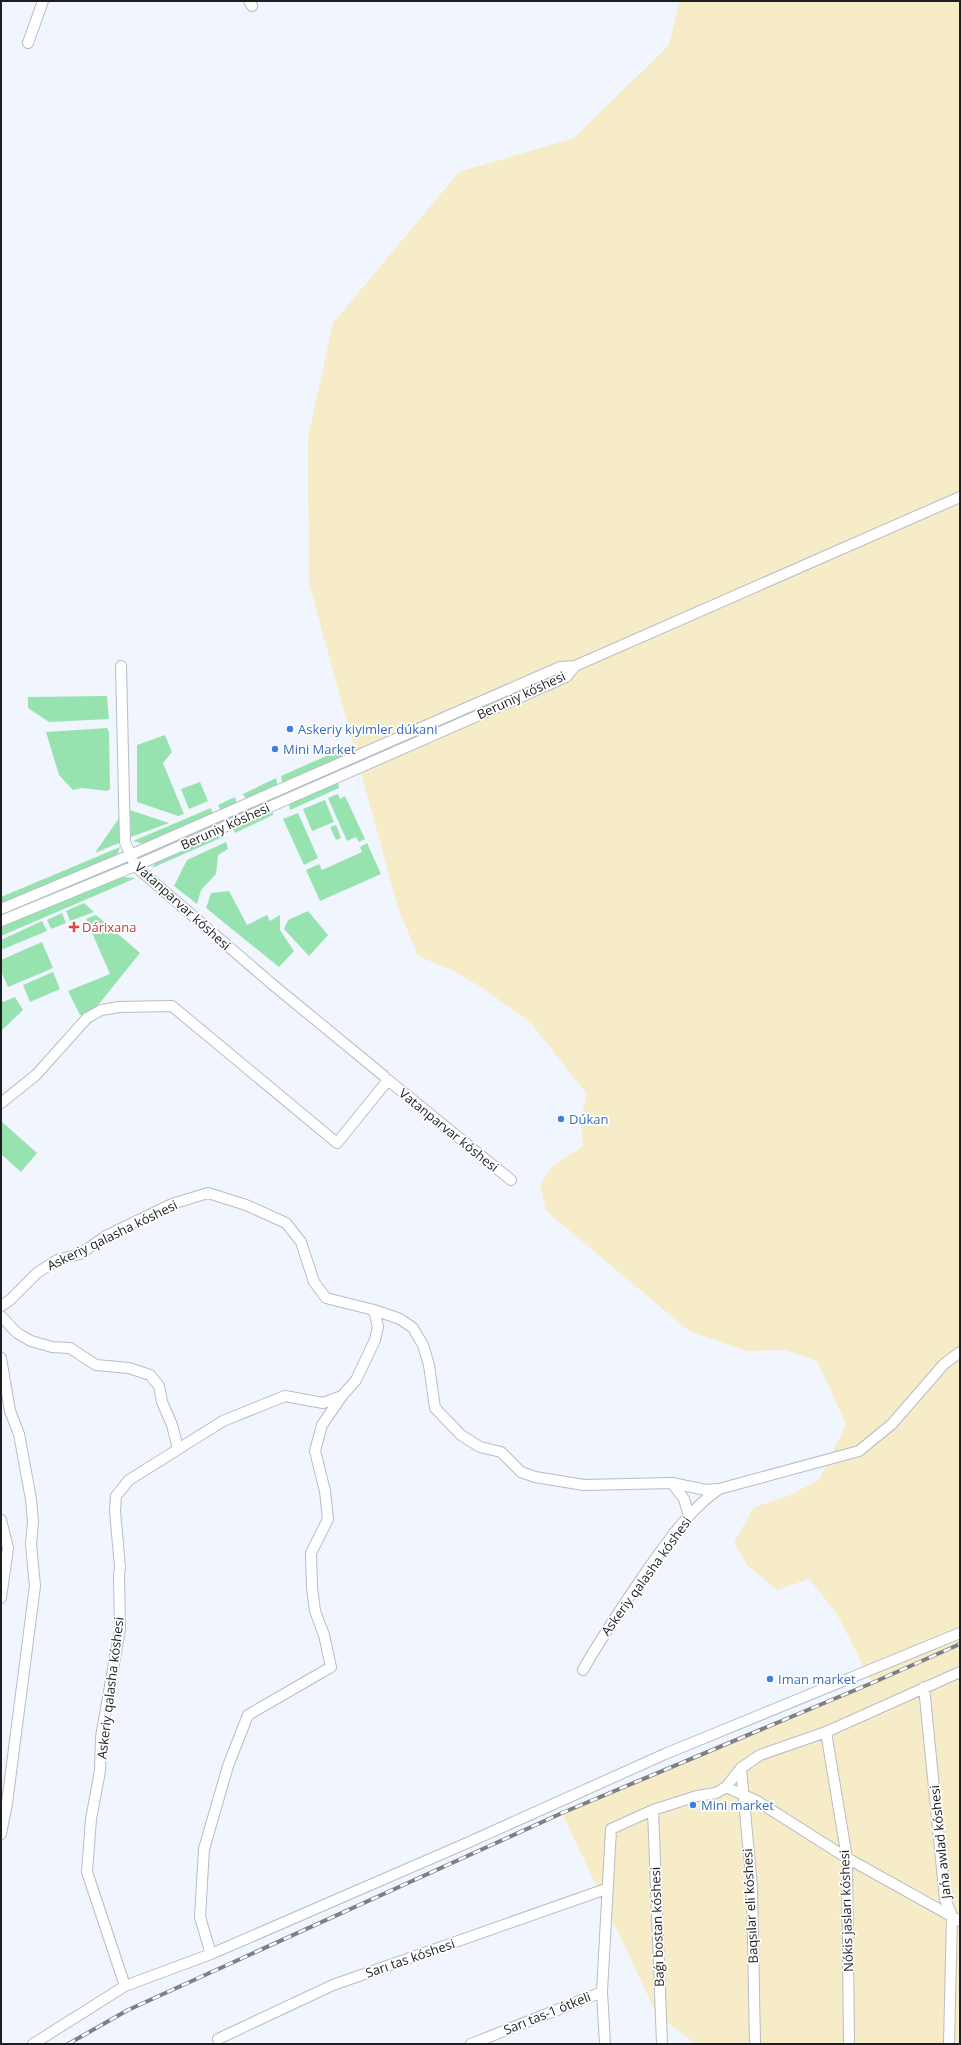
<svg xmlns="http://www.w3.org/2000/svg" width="961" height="2045" font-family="'Open Sans',sans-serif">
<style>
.green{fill:#97e3af}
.sand{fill:#f6ecc7}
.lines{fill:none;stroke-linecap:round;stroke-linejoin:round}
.minor-casing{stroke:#b7bdc6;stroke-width:12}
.minor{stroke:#fff;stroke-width:10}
.rail-casing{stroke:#7c8085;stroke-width:4}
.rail{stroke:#fff;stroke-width:2.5;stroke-dasharray:8;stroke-linecap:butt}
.shop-dot{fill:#3f7fe0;stroke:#fff;stroke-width:1.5}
.health-dot{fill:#e0444e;stroke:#fff;stroke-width:1.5}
.labels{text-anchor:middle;stroke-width:3.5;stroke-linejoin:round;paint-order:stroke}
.street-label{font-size:13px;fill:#1d1f22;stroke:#fff}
.shop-label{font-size:13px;fill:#366cbe;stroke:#fff;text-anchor:start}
.health-label{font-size:13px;fill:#be3a42;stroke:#fff;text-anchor:start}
</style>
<rect width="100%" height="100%" fill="#f1f6fe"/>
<path class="green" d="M 107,696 L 109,719 L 49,722 L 28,708 L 28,697 Z
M 107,728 L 109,732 L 110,789 L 107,791 L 82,788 L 73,790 L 59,775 L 46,732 Z
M 165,735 L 172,752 L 163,763 L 184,814 L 178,816 L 137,802 L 137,745 Z
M 342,749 L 342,757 L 283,786 L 281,776 Z
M 276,778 L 278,787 L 247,800 L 243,794 Z
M 200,782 L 208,801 L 189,809 L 181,789 Z
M 338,782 L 339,788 L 290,810 L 289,804 Z
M 338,794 L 340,799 L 345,796 L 365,839 L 359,842 L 356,837 L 347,841 L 328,798 Z
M 235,797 L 237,804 L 221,811 L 218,805 Z
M 325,800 L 334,822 L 312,831 L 303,809 Z
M 211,808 L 213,814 L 144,844 L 133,841 Z
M 130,810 L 169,823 L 131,837 Z
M 272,810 L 273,815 L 235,833 L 232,828 Z
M 298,813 L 318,858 L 304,865 L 283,819 Z
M 121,815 L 121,842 L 95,853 Z
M 336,825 L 341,838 L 336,840 L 330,827 Z
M 222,832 L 225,836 L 152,868 L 156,861 Z
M 226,842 L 228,849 L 218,855 L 216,874 L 201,890 L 197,904 L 174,886 L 187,860 Z
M 367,843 L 381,874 L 320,901 L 306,870 L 319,864 L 322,870 L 362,852 L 360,847 Z
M 120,847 L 118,853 L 111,860 L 1,906 L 1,897 Z
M 122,877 L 136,878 L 1,936 L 1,927 Z
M 229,891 L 247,925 L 267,915 L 270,921 L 280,915 L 280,930 L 294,951 L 279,967 L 206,908 L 211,893 Z
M 84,903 L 94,912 L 70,921 L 66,911 Z
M 308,911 L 328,935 L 309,956 L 284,929 L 288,920 Z
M 62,913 L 66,923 L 51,929 L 47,920 Z
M 96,915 L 140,953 L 90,1015 L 80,1015 L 68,991 L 110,974 L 86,919 Z
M 42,921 L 47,931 L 1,950 L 1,940 Z
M 42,942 L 53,968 L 8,987 L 1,971 L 1,960 Z
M 53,972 L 60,989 L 30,1002 L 23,985 Z
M 15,997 L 23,1010 L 2,1030 L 1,998 L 3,1002 Z
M 1,1121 L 37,1153 L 21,1172 L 1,1154 Z"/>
<path class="sand" d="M 680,1 L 960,1 L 960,2044 L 696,2044 L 657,2015 L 562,1813 L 872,1683 L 837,1614 L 809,1579 L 777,1590 L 747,1565 L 734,1542 L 754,1507 L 788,1496 L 819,1480 L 846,1424 L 817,1361 L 785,1350 L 747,1351 L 689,1331 L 546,1211 L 540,1184 L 553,1166 L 583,1146 L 581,1119 L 587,1094 L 530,1022 L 484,989 L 454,971 L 418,956 L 398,908 L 309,583 L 308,438 L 333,323 L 459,172 L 574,138 L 669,45 Z"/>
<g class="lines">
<defs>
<path id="minor" d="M 249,1 L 252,6
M 28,43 L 43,1
M 121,666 L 125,842 L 135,866 L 272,984 L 384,1076
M 1,909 L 130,855 L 560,667 L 575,666 L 960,497
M 1,921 L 135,866 L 566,677 L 575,666
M 1,1103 L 36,1075 L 87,1018 L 101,1010 L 119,1007 L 172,1006 L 337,1143 L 388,1080 L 511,1180
M 1,1306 L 10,1300 L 37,1273 L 57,1260 L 80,1254 L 106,1236 L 172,1204 L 208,1193 L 246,1205 L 286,1223 L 301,1242 L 314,1282 L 326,1298 L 374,1310 L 378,1327 L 375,1340 L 356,1380 L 342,1396 L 323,1403 L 285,1396 L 223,1421 L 129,1480 L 116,1496 L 115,1511 L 120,1567 L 119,1575 L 120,1629 L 101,1737 L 100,1771 L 91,1819 L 87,1872 L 125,1986
M 374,1310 L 400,1319 L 413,1328 L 423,1345 L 429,1365 L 435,1408 L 461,1435 L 480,1447 L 501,1452 L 521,1472 L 535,1477 L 584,1485 L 672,1483 L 706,1490 L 717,1489
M 1,1316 L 17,1333 L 31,1341 L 52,1347 L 70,1348 L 96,1365 L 129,1368 L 150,1375 L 159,1386 L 162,1402 L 172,1425 L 178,1449
M 1,1358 L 10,1411 L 19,1434 L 31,1499 L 33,1522 L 31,1544 L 35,1586 L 7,1803 L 1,1834
M 672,1483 L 684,1499 L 689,1516
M 1,1520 L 8,1548 L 1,1598
M 583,1670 C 602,1636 624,1604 646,1572 C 667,1542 689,1510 719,1489 L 859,1451 L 892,1424 L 944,1364 L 960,1352
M 924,1687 L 945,1899 L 952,1916 L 949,2044
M 826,1732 L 847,1858 L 849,2044
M 741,1768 L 752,1887 L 755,2044
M 726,1787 L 757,1801 L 847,1858 L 960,1921
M 653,1810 L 662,2044
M 211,1954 L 200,1917 L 204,1849 L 228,1766 L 248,1715 L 331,1667 L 324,1635 L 315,1611 L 312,1588 L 311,1553 L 328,1519 L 325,1491 L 315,1451 L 322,1425 L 342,1396
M 218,2039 L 333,1985 L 606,1889
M 33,2044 L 125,1986 L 211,1954 L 467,1843 L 665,1754 L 960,1633
M 471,2044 L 602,1992
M 605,2044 L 602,1992 L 611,1829 L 653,1810 L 697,1796 L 716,1793 L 726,1787 L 741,1768 L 760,1755 L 826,1732 L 960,1672"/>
</defs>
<use href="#minor" class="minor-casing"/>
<use href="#minor" class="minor"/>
<defs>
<path id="rail" d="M 68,2044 L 128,2010 L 562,1813 L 872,1683 L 960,1644"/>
</defs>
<use href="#rail" class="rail-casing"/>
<use href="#rail" class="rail"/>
</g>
<g class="shop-dot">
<circle cx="290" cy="729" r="4"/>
<circle cx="275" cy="749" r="4"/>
<circle cx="561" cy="1119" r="4"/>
<circle cx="770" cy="1679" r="4"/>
<circle cx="693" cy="1805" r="4"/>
</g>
<path class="health-dot" d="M72 921h4v4h4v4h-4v4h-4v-4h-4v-4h4z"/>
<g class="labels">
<g class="street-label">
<text transform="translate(521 695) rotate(-25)" y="5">Beruniy kóshesi</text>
<text transform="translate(225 826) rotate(-24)" y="5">Beruniy kóshesi</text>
<text transform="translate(183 906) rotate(42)" y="5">Vatanparvar kóshesi</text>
<text transform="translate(449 1130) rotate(39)" y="5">Vatanparvar kóshesi</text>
<text transform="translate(112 1235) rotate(-26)" y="5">Askeriy qalasha kóshesi</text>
<text transform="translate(646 1576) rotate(-54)" y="5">Askeriy qalasha kóshesi</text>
<text transform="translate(110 1688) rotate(-83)" y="5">Askeriy qalasha kóshesi</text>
<text transform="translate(940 1842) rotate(-96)" y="5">Jańa awlad kóshesi</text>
<text transform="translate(750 1906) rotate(-93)" y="5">Baqsılar eli kóshesi</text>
<text transform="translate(846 1911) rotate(-92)" y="5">Nókis jasları kóshesi</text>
<text transform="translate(657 1927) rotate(-92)" y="5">Baǵı bostan kóshesi</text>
<text transform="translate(410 1958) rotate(-19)" y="5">Sarı tas kóshesi</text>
<text transform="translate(547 2013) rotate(-22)" y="5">Sarı tas-1 ótkeli</text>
</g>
<g class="shop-label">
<text x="298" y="734">Askeriy kiyimler dúkani</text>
<text x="283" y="754">Mini Market</text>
<text x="569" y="1124">Dúkan</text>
<text x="778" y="1684">Iman market</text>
<text x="701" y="1810">Mini market</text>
</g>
<g class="health-label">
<text x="82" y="932">Dárixana</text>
</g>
</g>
<rect width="961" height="2045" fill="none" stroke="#1d1f22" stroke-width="4"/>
</svg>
